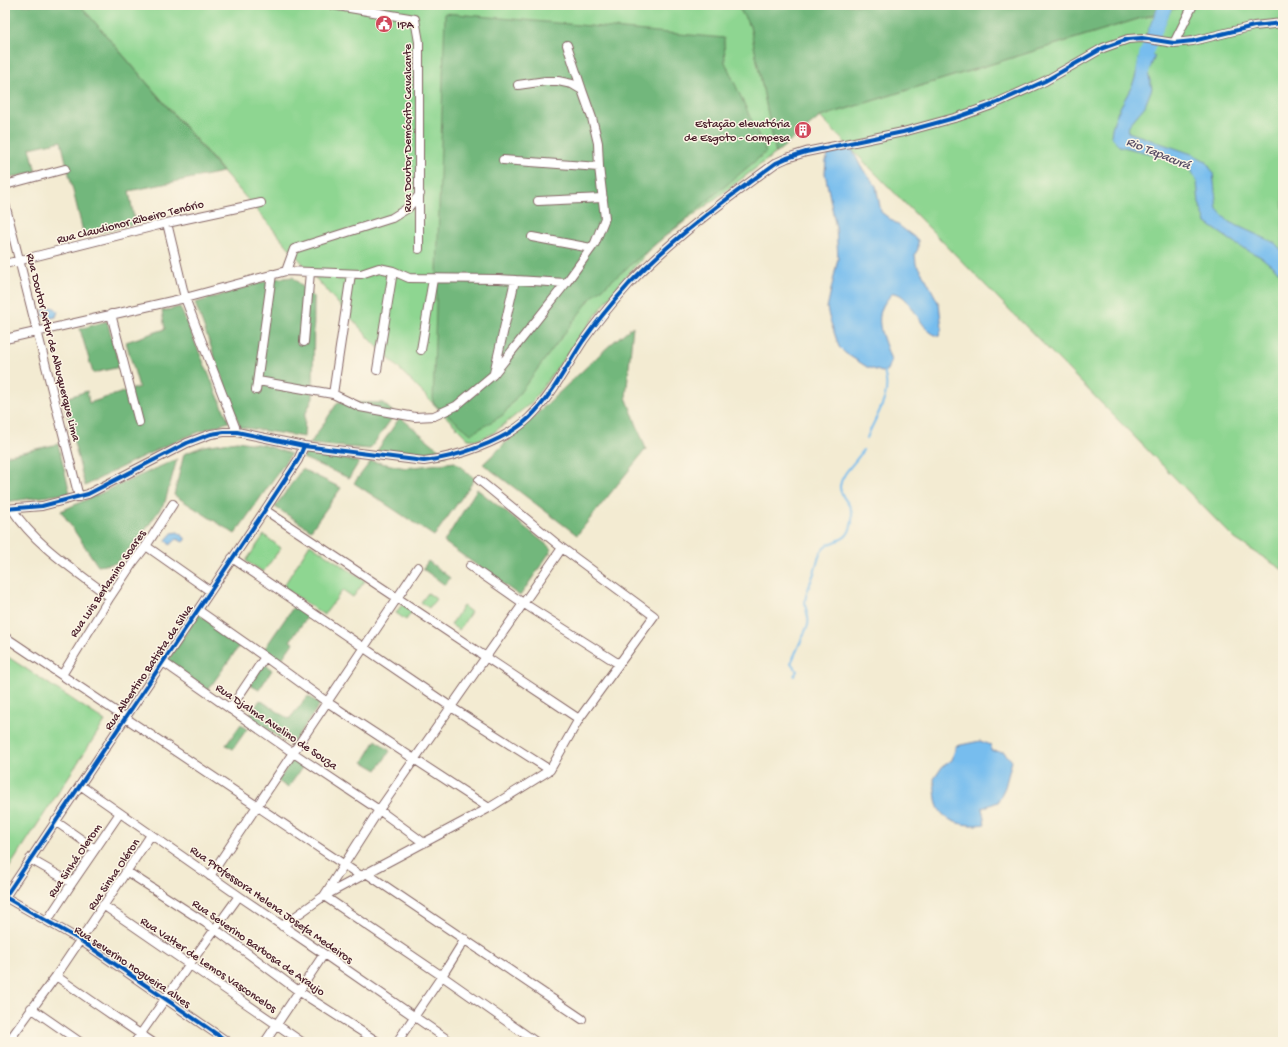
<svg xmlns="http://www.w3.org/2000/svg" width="1288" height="1047" font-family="'Gochi Hand',sans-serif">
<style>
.green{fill:#8ed691;stroke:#6c7a5e}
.forest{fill:#72b77b;stroke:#5e6b53}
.water{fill:#77bdee;stroke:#606e8c}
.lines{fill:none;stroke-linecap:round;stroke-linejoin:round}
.stream{stroke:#77bdee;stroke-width:2}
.river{stroke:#77bdee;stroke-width:13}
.minor-casing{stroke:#856665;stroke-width:10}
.minor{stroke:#fff;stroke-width:8}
.cycleway-casing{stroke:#fcf5e5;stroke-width:6}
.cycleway{stroke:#0057b8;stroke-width:4}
.labels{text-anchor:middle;stroke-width:3;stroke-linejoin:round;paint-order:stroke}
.poi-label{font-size:12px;fill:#4a1f2b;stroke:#fcf5e5;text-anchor:start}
.street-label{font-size:12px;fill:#4a1f2b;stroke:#fcf5e5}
.water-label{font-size:13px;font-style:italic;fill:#584e66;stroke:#fcf5e5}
</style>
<rect width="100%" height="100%" fill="#fcf5e5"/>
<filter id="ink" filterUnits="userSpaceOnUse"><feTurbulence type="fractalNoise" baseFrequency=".025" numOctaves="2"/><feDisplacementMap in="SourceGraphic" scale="8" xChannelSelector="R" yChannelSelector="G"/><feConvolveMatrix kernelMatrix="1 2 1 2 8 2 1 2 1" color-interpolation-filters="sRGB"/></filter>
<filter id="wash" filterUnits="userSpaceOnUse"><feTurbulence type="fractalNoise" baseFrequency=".012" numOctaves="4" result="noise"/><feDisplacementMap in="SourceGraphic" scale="16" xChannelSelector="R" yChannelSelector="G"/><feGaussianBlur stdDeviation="0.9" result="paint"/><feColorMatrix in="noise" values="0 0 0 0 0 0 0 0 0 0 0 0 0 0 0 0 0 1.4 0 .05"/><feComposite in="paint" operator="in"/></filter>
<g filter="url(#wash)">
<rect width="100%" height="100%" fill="#f3ebd2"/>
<path class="green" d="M 80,5 L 737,5 L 750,26 L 776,153 L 655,244 L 620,283 L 531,403 L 492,434 L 478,440 L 468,439 L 370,339 L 310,272 Z
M 1178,5 L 1283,5 L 1283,570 L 1235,539 L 820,117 L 1138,19 L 1178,8 Z
M 264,535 L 281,548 L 263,572 L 246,561 Z
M 310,544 L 365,581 L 353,597 L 343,590 L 324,615 L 283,587 Z
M 428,593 L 436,599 L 429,608 L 421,602 Z
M 402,604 L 412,611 L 406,620 L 396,613 Z
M 463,606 L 471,612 L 459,630 L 451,625 Z
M 5,655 L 105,721 L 5,874 Z"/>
<path class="forest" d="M 5,5 L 80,5 L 223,172 L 129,191 L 135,224 L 84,236 L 61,141 L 30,148 L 36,172 L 5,179 Z
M 737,5 L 1160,5 L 1154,14 L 820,117 L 776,153 L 750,26 Z
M 445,13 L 724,38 L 725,62 L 766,152 L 591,298 L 503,415 L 471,434 L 433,403 Z
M 293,277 L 314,298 L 313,397 L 305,415 L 304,437 L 240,427 L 195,303 L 273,279 Z
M 180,307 L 229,422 C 178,437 131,462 85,486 L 63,399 L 87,391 L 89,403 L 139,387 L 126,342 L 165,329 L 162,311 Z
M 107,321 L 120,367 L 93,373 L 80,329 Z
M 633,326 L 626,397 L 646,449 L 577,535 L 483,464 L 611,344 Z
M 338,402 L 383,403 L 395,414 L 370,449 L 310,444 Z
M 400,417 L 447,456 L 377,451 Z
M 237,441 L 264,445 L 291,454 L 235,534 L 174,495 L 184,454 L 204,446 Z
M 58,444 L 70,493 L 5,502 L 5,456 Z
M 306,453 L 359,462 L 349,478 L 303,458 Z
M 177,459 L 165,502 L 141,536 L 116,563 L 98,566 L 61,511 Z
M 371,461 L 406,468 L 455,462 L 475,479 L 434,536 L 354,483 Z
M 302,469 L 341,488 L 311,530 L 275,507 Z
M 477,489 L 552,549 L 520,596 L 444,542 Z
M 428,561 L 450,578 L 445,585 L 423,569 Z
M 294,606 L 308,616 L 290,641 L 293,643 L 279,663 L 263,651 Z
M 199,614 L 240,645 L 208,690 L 167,661 Z
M 264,663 L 272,670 L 259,690 L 250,685 Z
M 308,696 L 320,704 L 291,746 L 249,716 L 260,700 L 289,719 Z
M 241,724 L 247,729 L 233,749 L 226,745 Z
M 376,740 L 390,751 L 377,770 L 363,762 Z
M 293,759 L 303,766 L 288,788 L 278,781 Z"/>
<path class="water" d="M 1160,5 L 1173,5 L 1158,39 L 1146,36 L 1153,18 Z
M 1140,54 L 1155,56 L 1148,73 L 1152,88 L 1145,106 L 1129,125 L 1128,132 L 1192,154 L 1206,161 L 1213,173 L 1217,209 L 1229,222 L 1275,243 L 1283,252 L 1283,275 L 1261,257 L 1239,246 L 1206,223 L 1199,203 L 1197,182 L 1190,168 L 1160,156 L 1119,146 L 1111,136 C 1112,114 1128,98 1135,78 C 1137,71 1138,62 1140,54 Z
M 848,148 L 853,151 L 861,167 L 876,186 L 881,212 L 918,240 L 918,249 L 915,254 L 916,264 L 926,279 L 939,304 L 942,328 L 939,336 C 919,333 912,293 893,293 C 869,316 883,334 891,361 L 887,370 L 882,372 L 867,367 L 845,353 L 839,347 L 829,317 L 827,308 L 838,258 L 836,228 L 825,173 L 826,161 L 828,155 Z
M 51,307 L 55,308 L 58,311 L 56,317 L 46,319 L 43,315 L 43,310 Z
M 178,532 L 185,538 L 185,540 L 183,542 L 177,539 L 170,545 L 166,540 L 172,533 Z
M 980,741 L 991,745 L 991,751 L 1004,752 L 1012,761 L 1005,787 L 998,802 L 982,808 L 985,824 C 968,827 943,824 937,804 C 935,796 935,787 934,779 L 942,767 L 952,760 L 956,746 Z"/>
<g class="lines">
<path class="stream" d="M 867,438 C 875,416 893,396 884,371
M 794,676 L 797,671 L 791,663 L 808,625 C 810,616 805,611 805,602 C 806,591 812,580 815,570 C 817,564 818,557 821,552 C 830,537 846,546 851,526 C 857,503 839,500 840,486 C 842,472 857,462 863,450"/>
<path class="river" d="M 1143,71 L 1146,53 L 1166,5"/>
</g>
</g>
<g filter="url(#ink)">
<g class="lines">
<defs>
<path id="minor" d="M 332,5 L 415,19 L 419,42 L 419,249
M 1174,43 L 1193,5
M 567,45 L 582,90
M 503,160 L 599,167
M 5,185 L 65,169
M 538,201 L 603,198
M 5,204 L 79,497
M 167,223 L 185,298 L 237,432
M 532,237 L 591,248
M 5,264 L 167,223 L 261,203
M 286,271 L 361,274 L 379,268 L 393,271 L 409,278 L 498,279 L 566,283
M 111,314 L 139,422
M 5,339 L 185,298 L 286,271 L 294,249 L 392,218 L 408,208 L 420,194
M 304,342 L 310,272
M 421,350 L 433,279
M 377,370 L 393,271
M 494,373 L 515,280
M 258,381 L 333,394 L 351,274
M 256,390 L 272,274
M 333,394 L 360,407 L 415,417 L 434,416 L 456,406 L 493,375 L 566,283 L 595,243 L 605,218 L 599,167 L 598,143 L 592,118 L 582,90 L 572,84 L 558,81 L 546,81 L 518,85
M 5,509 L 42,506 L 88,494 L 187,443 L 211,434 L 224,432 L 237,432 L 304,446 L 424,461 C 457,457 505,441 529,418 C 552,396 566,367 583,341 C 597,321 613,302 629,284 C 673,238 725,200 776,163 L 787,158 L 806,152 L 903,132 L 958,117 L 992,105 L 1045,81 L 1103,48 L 1128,39 L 1142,38 L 1174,43 L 1193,41 L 1254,26 L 1283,23
M 12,509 C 36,546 75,570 110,597
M 265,510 C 370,579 474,650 579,719
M 146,546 L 210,591
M 232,558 L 451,707 L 550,770
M 470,566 L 523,603 L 619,664
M 198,610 L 265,657 L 327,702 L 489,808
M 5,637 L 361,876
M 163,662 L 292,752 L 379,810 L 424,843
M 62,675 L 110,597 L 132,564 L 146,546 L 173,504
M 230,709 L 265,657
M 80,785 L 239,896 L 324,954 L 451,1042
M 55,821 L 95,849
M 30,859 L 72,883
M 126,871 L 215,929 L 300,992 L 378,1042
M 366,873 L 582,1019
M 210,876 L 418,567
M 103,905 L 302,1042
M 47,921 L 72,883 L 120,813
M 282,926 L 324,896 L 489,808 L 550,770 L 579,719 L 654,616 L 562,548 L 479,480
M 56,976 L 99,1006 L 152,1042
M 31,1008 L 80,1042
M 8,1042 L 56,976 L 151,835
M 135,1042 L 189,965 L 239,896
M 228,1042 L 80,940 L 5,897 L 265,510 L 298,460 L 304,446
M 265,1042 L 324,954
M 397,1042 L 442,976 L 465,939
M 536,1042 L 442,976 L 324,896 L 379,810 L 562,548"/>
</defs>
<use href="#minor" class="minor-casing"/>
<use href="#minor" class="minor"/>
<defs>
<path id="cycleway" d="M 5,509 L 42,506 L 88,494 L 187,443 L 211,434 L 224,432 L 237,432 L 304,446 L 424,461 C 457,457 505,441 529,418 C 552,396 566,367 583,341 C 597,321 613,302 629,284 C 673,238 725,200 776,163 L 787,158 L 806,152 L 903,132 L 958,117 L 992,105 L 1045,81 L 1103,48 L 1128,39 L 1142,38 L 1174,43 L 1193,41 L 1254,26 L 1283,23
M 228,1042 L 80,940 L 5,897 L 265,510 L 298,460 L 304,446"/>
</defs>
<use href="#cycleway" class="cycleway-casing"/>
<use href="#cycleway" class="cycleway"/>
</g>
</g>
<defs>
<symbol id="civic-disc" viewBox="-11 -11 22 22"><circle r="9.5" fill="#d1495b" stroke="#fcf5e5"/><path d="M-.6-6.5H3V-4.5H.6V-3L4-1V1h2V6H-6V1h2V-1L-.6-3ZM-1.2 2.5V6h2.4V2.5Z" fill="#fff"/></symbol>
<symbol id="building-disc" viewBox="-11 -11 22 22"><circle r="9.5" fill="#d1495b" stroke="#fcf5e5"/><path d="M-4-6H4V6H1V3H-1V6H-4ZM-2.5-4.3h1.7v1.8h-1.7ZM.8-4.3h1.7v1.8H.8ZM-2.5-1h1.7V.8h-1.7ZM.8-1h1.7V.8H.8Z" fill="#fff"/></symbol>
</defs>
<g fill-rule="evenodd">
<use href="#civic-disc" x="374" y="14" width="20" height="20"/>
<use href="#building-disc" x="793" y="120" width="20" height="20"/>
</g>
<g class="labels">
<g class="poi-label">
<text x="397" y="28">IPA</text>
<text x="790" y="127" text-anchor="end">Estação elevatória<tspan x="790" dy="14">de Esgoto - Compesa</tspan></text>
</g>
<g class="street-label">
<text transform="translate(407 128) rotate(-90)" y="4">Rua Doutor Demócrito Cavalcante</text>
<text transform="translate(130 221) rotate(-14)" y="4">Rua Claudionor Ribeiro Tenório</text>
<text transform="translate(54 347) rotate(76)" y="4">Rua Doutor Artur de Albuquerque Lima</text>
<text transform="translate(107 583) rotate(-56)" y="4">Rua Luis Berlamino Soares</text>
<text transform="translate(148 667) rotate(-56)" y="4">Rua Albertino Batista da Silva</text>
<text transform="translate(277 726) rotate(34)" y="4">Rua Djalma Avelino de Souza</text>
<text transform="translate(74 860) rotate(-56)" y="4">Rua Sinhá Olerom</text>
<text transform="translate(113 874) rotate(-56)" y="4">Rua Sinha Oléron</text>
<text transform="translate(272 904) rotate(35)" y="4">Rua Professora Helena Josefa Medeiros</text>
<text transform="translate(259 947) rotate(35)" y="4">Rua Severino Barbosa de Araujo</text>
<text transform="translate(209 964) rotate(34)" y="4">Rua Valter de Lemos Vasconcelos</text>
<text transform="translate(133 966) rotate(34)" y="4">Rua severino nogueira alves</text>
</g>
<g class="water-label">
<text transform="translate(1159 152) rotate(22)" y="5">Rio Tapacurá</text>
</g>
</g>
<rect width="1288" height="1047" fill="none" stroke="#fcf5e5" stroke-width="20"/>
</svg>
